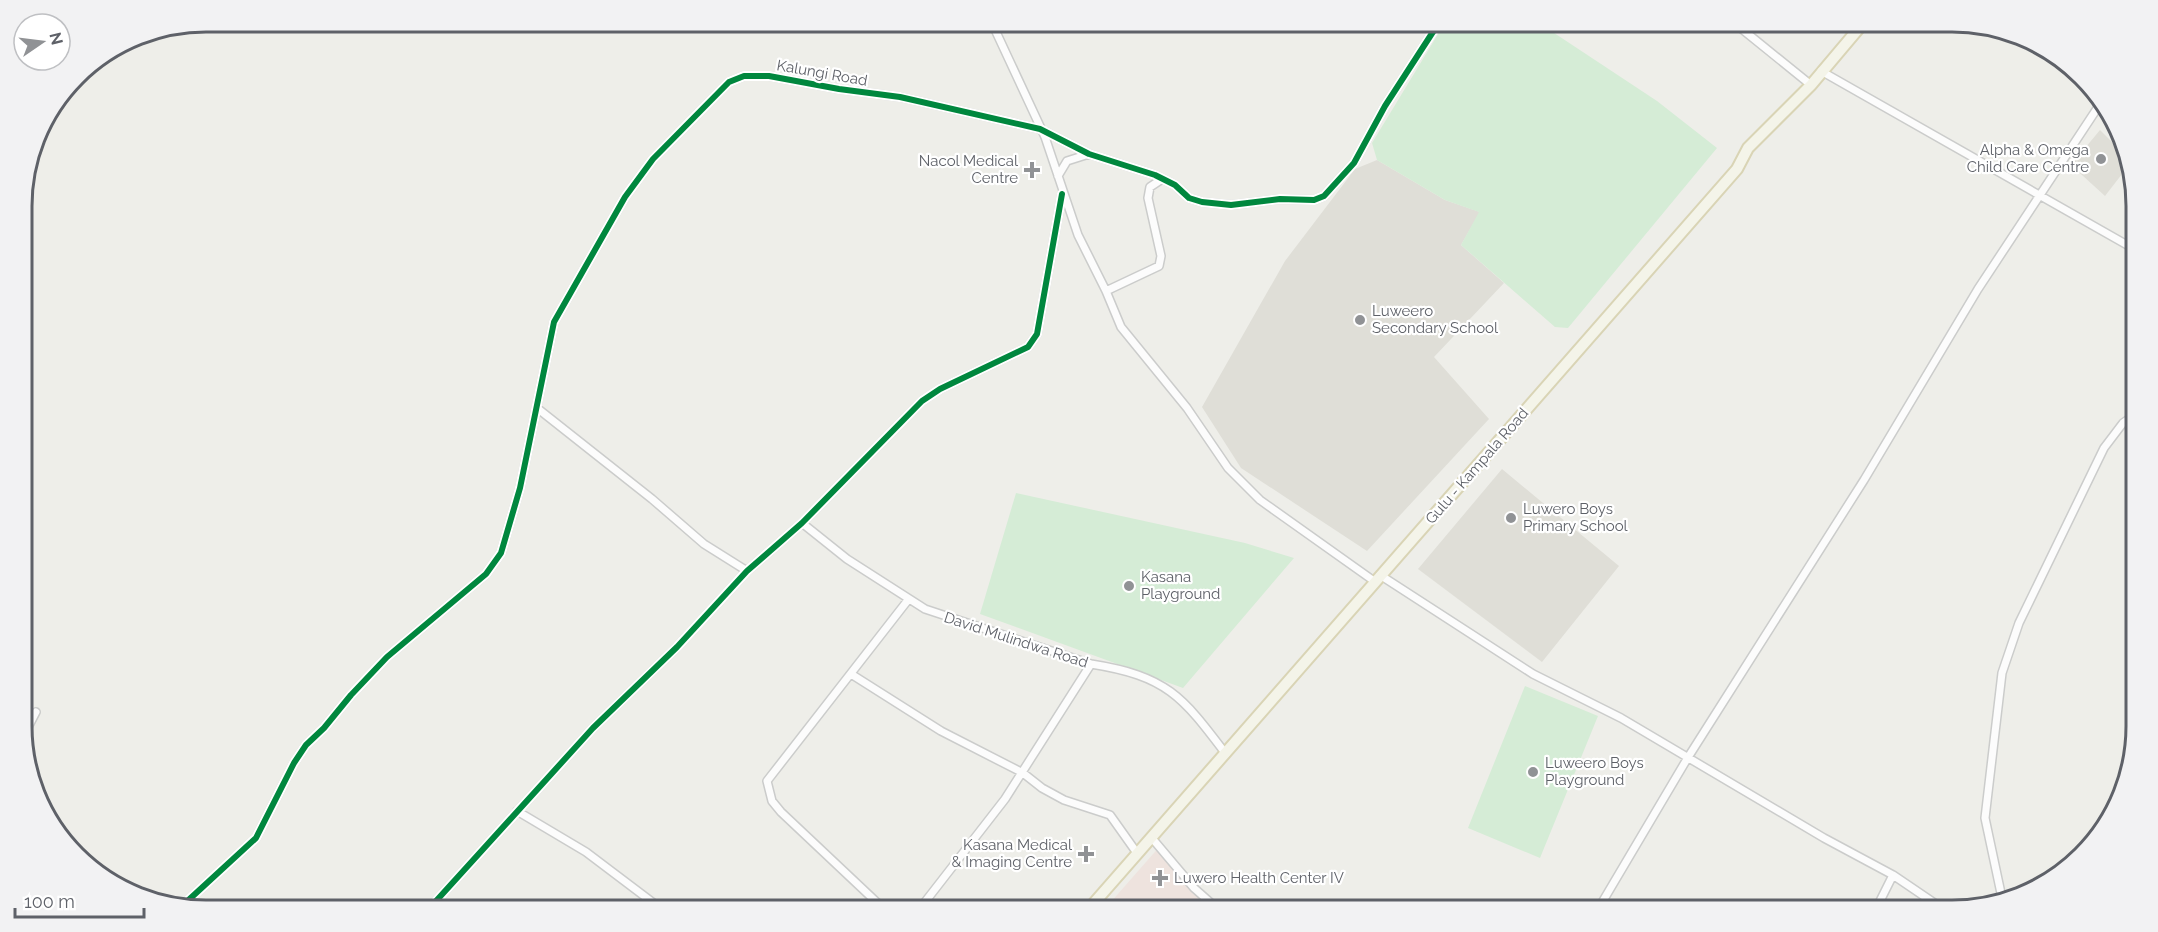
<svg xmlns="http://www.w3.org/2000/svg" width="2158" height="932" font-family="Raleway,sans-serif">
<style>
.education{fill:#dfded7}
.medical{fill:#eee3de}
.green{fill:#d5ecd6}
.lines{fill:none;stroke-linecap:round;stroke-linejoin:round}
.minor-casing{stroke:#cbcccb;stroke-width:10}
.primary-casing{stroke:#d9d4b5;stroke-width:14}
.minor{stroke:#fcfcfc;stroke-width:7}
.primary{stroke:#f4f4e9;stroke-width:10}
.cycleway-casing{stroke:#fff;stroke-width:10}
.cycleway{stroke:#00873e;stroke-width:6}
.poi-dot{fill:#909295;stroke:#fff;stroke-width:2}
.labels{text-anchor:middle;stroke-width:4.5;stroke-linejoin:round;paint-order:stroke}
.street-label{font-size:15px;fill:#5e6168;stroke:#fff}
.poi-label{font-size:15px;fill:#5e6168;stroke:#fff;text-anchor:start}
.rim{fill:none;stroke:#5e6168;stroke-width:3}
</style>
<rect width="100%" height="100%" fill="#eeeee9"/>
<path class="education" d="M 2100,130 L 2124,154 L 2129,165 L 2105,196 L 2071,165 Z
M 1377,160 L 1445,200 L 1480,212 L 1461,245 L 1504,283 L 1434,357 L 1489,419 L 1367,551 L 1241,468 L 1202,407 L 1285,261 L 1355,169 Z
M 1502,469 L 1619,566 L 1542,662 L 1418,569 Z"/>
<path class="medical" d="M 1161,845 L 1214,911 L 1103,911 Z"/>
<path class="green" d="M 1446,21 L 1536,21 L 1657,101 L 1717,148 L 1568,328 L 1555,327 L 1461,245 L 1479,212 L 1445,200 L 1377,160 L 1372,143 Z
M 1016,493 L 1245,543 L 1294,558 L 1183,688 L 980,614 Z
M 1525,686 L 1598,716 L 1540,858 L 1468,828 Z"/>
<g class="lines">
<defs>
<path id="minor" d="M 991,21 L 1045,137 L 1078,235 L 1106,291 L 1121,327 L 1187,408 L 1228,468 L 1260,500 L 1374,581
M 1732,21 L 1811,85
M 1821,71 L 2136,250
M 1058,176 L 1067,161 L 1089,154
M 1106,291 L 1159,266 L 1161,256 L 1148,198 L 1150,187 L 1162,179
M 537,408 L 652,499 L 704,544 L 747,571
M 802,523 L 847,559 L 925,609 L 1091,664 C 1167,676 1182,696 1226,754
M 1380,575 L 1533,674 L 1621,718 L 1824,838 L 1893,875 L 1946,911
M 851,674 L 941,731 L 1023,773 L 1042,788 L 1064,800 L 1110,815 L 1137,853
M 23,737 L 36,712
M 517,811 L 586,852 L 664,911
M 1151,837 L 1194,888 L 1220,911
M 2002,898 L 1985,818 L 2002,673 L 2019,623 L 2104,448 L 2123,423 L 2136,414
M 182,906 L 256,838 L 294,763 L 306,745 L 324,728 L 351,695 L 387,657 L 486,574 L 501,553 L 520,488 L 554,322 L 625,197 L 653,159 L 729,82 L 744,76 L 769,76 L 839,89 L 900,97 L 1040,129 L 1089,154 L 1155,175 L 1175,185 L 1189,198 L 1202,202 L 1231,205 L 1280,199 L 1314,200 L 1324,196 L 1354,163 L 1385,106 L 1440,21
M 427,911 L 593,728 L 677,647 L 747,571 L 802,523 L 922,401 L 940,389 L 1028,347 L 1037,334 L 1062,194
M 886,911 L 781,812 L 772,801 L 767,781 L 908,600
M 918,911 L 1005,799 L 1091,664
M 1597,911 L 1687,759 L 1864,480 L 1978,289 L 2102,101
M 1875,911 L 1893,875"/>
<path id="primary" d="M 1087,911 L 1737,169 L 1748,148 L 1811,85 L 1865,21"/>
</defs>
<use href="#minor" class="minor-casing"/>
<use href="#primary" class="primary-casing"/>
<use href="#minor" class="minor"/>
<use href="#primary" class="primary"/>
<defs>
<path id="cycleway" d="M 182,906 L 256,838 L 294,763 L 306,745 L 324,728 L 351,695 L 387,657 L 486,574 L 501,553 L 520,488 L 554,322 L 625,197 L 653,159 L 729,82 L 744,76 L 769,76 L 839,89 L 900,97 L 1040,129 L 1089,154 L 1155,175 L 1175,185 L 1189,198 L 1202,202 L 1231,205 L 1280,199 L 1314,200 L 1324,196 L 1354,163 L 1385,106 L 1440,21
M 427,911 L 593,728 L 677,647 L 747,571 L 802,523 L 922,401 L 940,389 L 1028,347 L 1037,334 L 1062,194"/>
</defs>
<use href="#cycleway" class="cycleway-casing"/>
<use href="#cycleway" class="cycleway"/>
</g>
<g class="poi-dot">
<circle cx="2101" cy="159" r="6"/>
<path d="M1029 161h6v6h6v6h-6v6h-6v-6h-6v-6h6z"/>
<circle cx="1360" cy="320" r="6"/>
<circle cx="1511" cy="518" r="6"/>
<circle cx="1129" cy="586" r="6"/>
<circle cx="1533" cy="772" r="6"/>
<path d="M1083 845h6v6h6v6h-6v6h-6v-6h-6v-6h6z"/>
<path d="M1157 869h6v6h6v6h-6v6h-6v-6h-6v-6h6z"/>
</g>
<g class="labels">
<g class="street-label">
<text transform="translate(822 73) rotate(10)" y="5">Kalungi Road</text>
<text transform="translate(1477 466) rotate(-49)" y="5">Gulu - Kampala Road</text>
<text transform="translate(1016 640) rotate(18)" y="5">David Mulindwa Road</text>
</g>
<g class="poi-label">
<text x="2089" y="155" text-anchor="end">Alpha &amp; Omega<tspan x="2089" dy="17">Child Care Centre</tspan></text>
<text x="1018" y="166" text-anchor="end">Nacol Medical<tspan x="1018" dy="17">Centre</tspan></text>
<text x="1372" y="316">Luweero<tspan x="1372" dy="17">Secondary School</tspan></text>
<text x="1523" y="514">Luwero Boys<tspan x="1523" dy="17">Primary School</tspan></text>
<text x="1141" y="582">Kasana<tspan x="1141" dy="17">Playground</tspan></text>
<text x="1545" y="768">Luweero Boys<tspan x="1545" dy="17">Playground</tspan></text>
<text x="1072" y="850" text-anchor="end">Kasana Medical<tspan x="1072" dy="17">&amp; Imaging Centre</tspan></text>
<text x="1174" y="883">Luwero Health Center IV</text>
</g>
</g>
<path d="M0 0H2158V932H0ZM206 32H1952A174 174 0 0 1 2126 206V726A174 174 0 0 1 1952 900H206A174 174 0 0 1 32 726V206A174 174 0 0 1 206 32Z" fill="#f2f2f3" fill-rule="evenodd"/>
<path class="rim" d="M206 32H1952A174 174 0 0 1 2126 206V726A174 174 0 0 1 1952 900H206A174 174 0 0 1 32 726V206A174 174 0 0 1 206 32Z"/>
<g transform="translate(42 42) rotate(76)"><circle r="28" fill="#ffffff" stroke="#bfc0c3" stroke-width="1.5"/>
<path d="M0-4.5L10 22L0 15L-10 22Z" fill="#909295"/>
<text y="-9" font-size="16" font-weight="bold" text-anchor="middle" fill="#5e6168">N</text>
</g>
<path d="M15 908v9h129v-9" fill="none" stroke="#5e6168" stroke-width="3"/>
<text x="24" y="908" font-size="18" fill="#5e6168" stroke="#ffffff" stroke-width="4.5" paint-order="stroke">100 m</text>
</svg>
